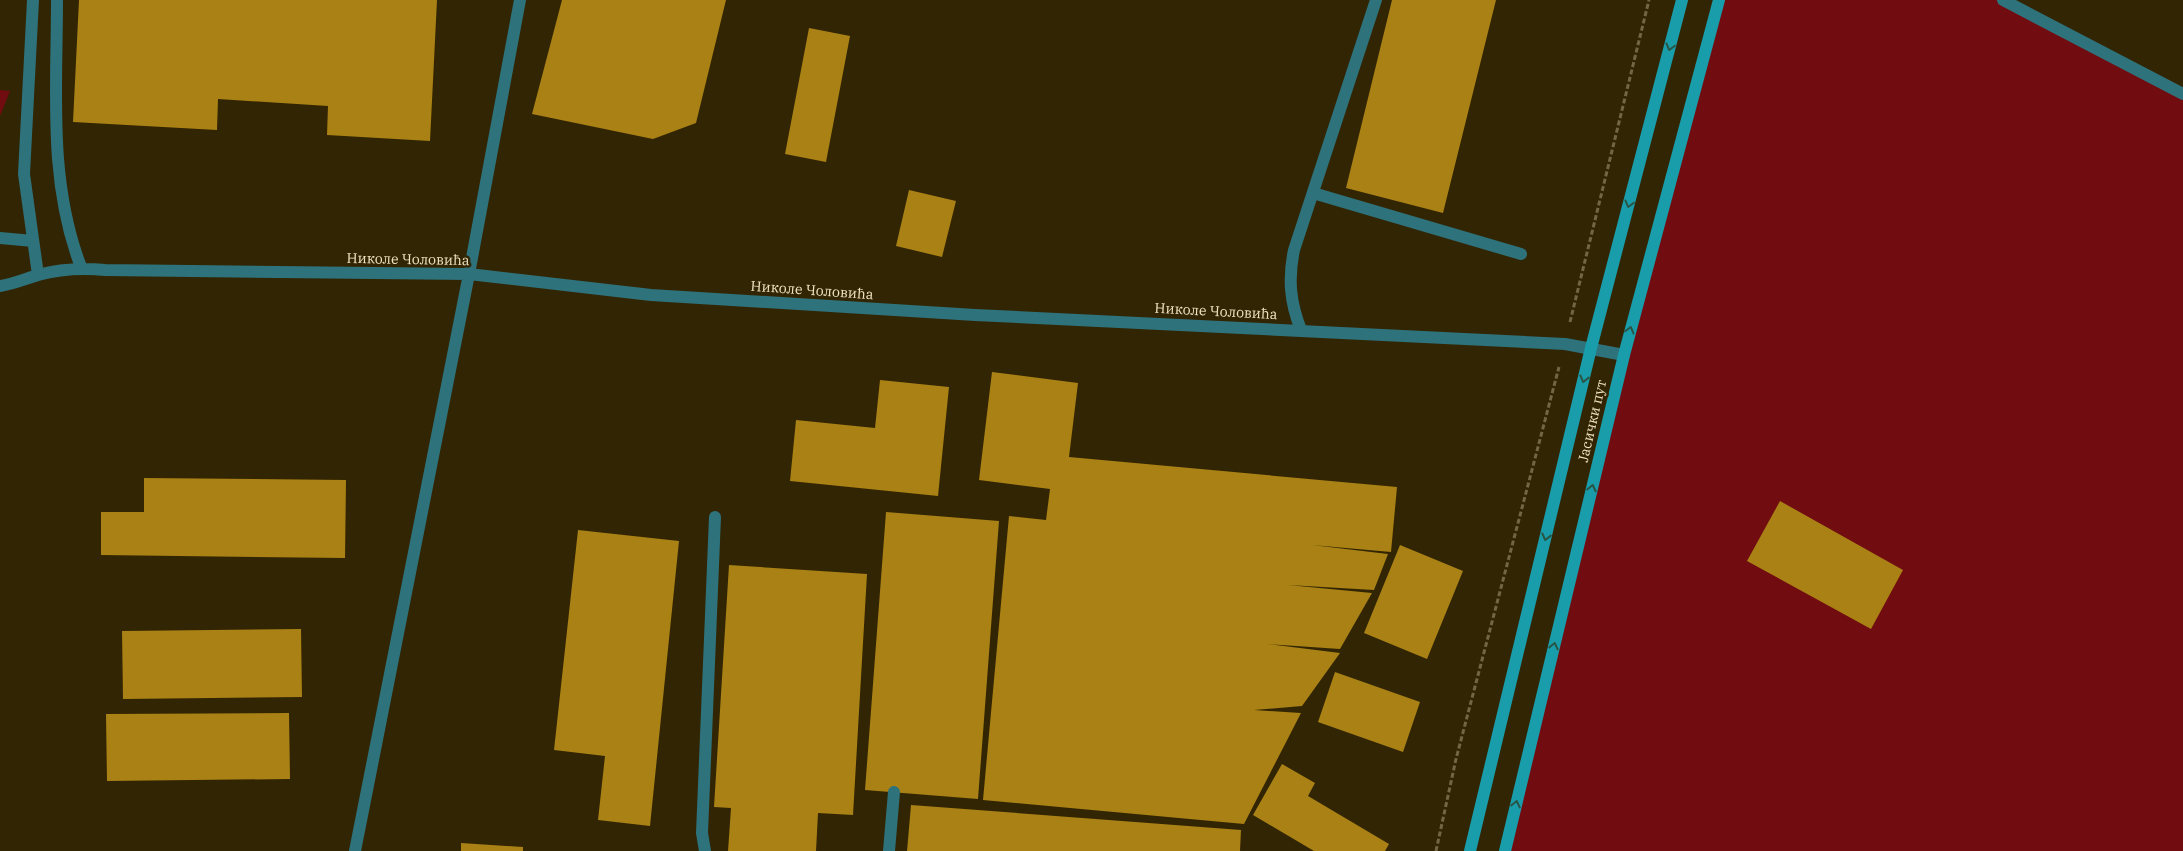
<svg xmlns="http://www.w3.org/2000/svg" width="2183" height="851" font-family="'IBM Plex Serif',serif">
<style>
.green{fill:#710d11}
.building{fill:#a98115}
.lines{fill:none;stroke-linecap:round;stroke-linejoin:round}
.path{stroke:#736645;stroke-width:3;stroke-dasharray:5 2.5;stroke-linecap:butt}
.service{stroke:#2e727b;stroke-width:12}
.minor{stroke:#2e727b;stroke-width:12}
.secondary{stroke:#1a9daa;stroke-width:12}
.oneway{stroke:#285546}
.labels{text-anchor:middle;stroke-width:5;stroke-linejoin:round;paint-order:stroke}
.street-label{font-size:14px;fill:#f1e3c4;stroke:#322503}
</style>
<rect width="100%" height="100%" fill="#322503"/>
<path class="green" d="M 1719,0 L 2003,0 L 2183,94 L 2183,851 L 1505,851 Z
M 0,90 L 10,91 L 0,116 Z"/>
<path class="building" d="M 79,0 L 437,0 L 430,141 L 327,135 L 328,106 L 218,99 L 217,130 L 73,122 Z
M 562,0 L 726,0 L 696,123 L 653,139 L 532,114 Z
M 1392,0 L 1496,0 L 1443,213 L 1346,188 Z
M 809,28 L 850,36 L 826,162 L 785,154 Z
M 909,190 L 956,201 L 942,257 L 896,246 Z
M 992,372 L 1078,383 L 1069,457 L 1397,487 L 1391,552 L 1312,545 L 1388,554 L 1374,590 L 1288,585 L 1372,593 L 1340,649 L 1267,644 L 1340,653 L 1302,706 L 1254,710 L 1301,713 L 1244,824 L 983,800 L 1009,516 L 1046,520 L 1050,489 L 979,480 Z
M 880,380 L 949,387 L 938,496 L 790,481 L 796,420 L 875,428 Z
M 144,478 L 346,480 L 345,558 L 101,555 L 101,512 L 144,512 Z
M 1780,501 L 1903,570 L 1871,629 L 1747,561 Z
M 886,512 L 999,521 L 978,799 L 865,790 Z
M 578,530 L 679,541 L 650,826 L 598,820 L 605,756 L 554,750 Z
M 1400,545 L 1463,571 L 1427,659 L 1364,633 Z
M 729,565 L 867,574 L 853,815 L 818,813 L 816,851 L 728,851 L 731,808 L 714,807 Z
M 301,629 L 302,697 L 123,699 L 122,631 Z
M 1335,672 L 1420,702 L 1403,752 L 1318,722 Z
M 289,713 L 290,779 L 107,781 L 106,714 Z
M 1282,764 L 1315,783 L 1308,796 L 1389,844 L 1385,851 L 1314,851 L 1253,815 Z
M 911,805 L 1241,830 L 1240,851 L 907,851 Z
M 461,843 L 523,847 L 523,851 L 461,851 Z"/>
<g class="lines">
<path class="path" d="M 1570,322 L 1649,0
M 1436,851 L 1456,759 L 1559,367"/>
<path class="service" d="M 33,0 L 24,174 L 38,275
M 57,0 C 57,91 48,181 81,267
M 1313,193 L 1521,254
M 0,238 L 33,241
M 0,286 C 14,284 25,279 38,275 C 60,269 82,268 105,270 L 469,274 L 651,295 L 975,315 L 1565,344 L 1624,355
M 1301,330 C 1290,302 1288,279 1294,250 L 1376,0
M 355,851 L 469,274 L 520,0
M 705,851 L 702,833 L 715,517
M 889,851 L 894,792"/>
<path class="minor" d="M 2003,0 L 2183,94"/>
<path class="secondary" d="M 1470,851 L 1591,348 L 1682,0
M 1505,851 L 1624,355 L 1719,0"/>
</g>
<defs><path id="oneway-chevron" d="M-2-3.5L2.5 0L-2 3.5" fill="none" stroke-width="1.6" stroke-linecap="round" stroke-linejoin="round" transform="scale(1.25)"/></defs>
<g class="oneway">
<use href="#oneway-chevron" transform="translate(1670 47) rotate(105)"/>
<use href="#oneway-chevron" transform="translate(1629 204) rotate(105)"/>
<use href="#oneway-chevron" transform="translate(1630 330) rotate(-75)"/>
<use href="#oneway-chevron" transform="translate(1584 379) rotate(104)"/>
<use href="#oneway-chevron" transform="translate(1592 488) rotate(-77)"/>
<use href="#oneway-chevron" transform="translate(1546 537) rotate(104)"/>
<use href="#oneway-chevron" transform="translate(1554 646) rotate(-77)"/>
<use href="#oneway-chevron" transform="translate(1516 804) rotate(-77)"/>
</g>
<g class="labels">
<g class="street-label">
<text transform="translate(408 259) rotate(1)" y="5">Николе Чоловића</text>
<text transform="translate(812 290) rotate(4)" y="5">Николе Чоловића</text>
<text transform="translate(1216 311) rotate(3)" y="5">Николе Чоловића</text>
<text transform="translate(1592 421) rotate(-77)" y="5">Јасички пут</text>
</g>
</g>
</svg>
